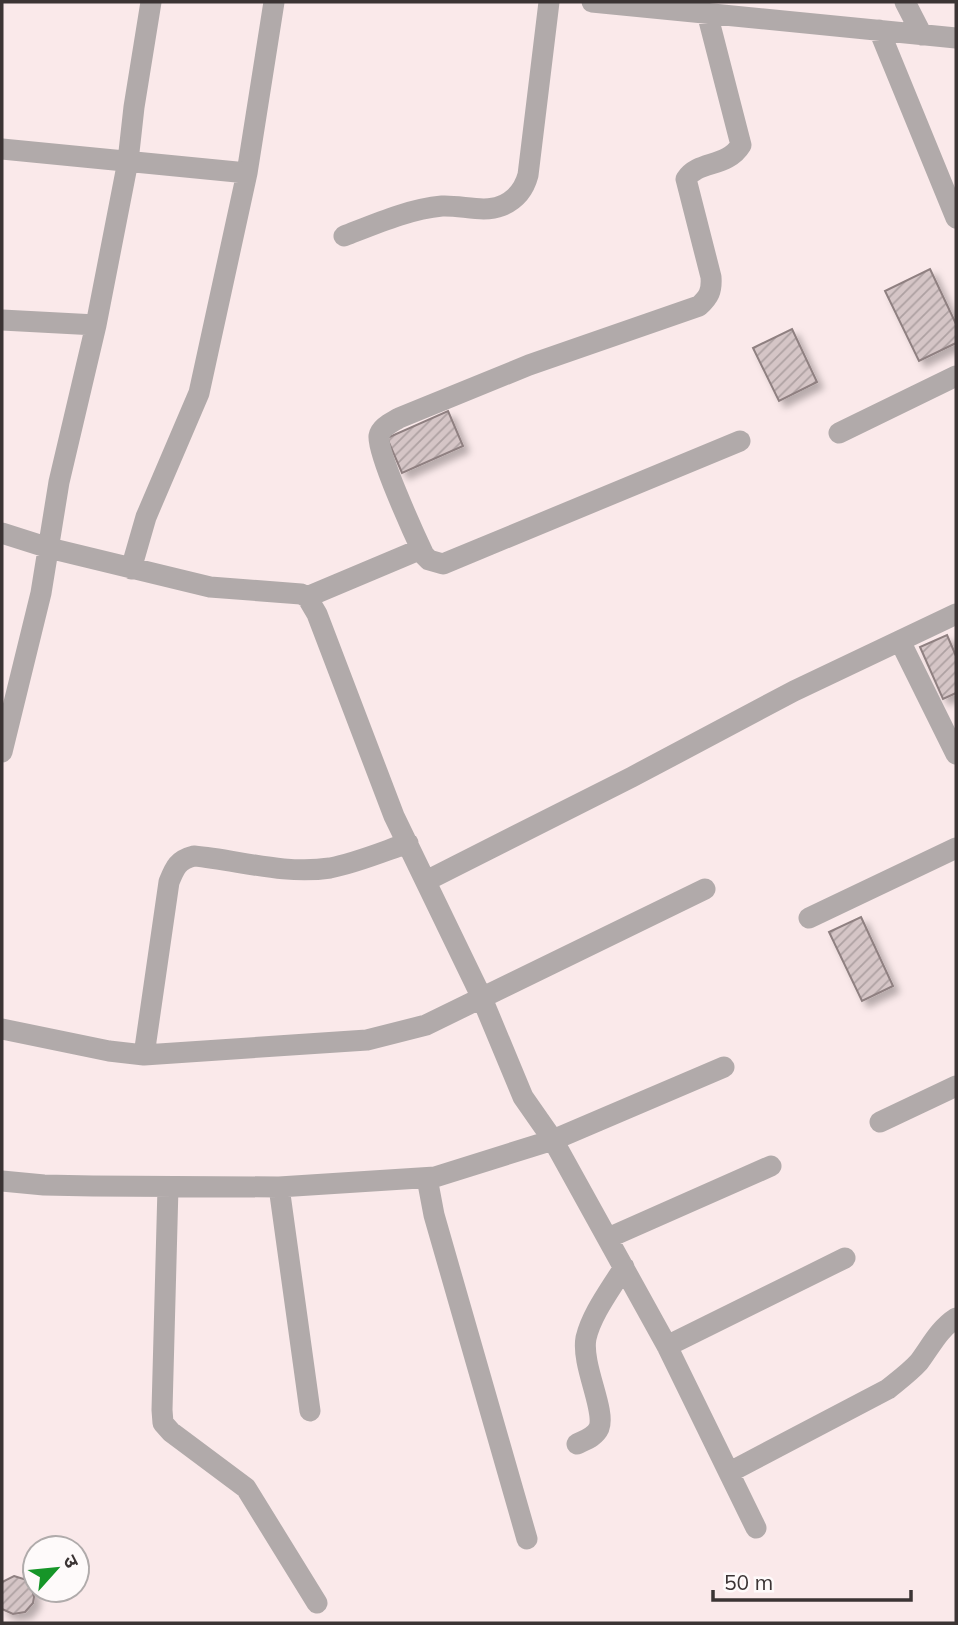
<svg xmlns="http://www.w3.org/2000/svg" width="958" height="1625" font-family="Mulish,'Noto Sans Devanagari',sans-serif">
<style>
.building{fill:url(#building-hatch);stroke:#8f8081;stroke-width:2;filter:url(#shadow)}
.lines{fill:none;stroke-linecap:round;stroke-linejoin:round}
.minor{stroke:#b1aaaa;stroke-width:21}
</style>
<defs>
<pattern id="building-hatch" width="6" height="6" patternUnits="userSpaceOnUse" patternTransform="scale(1.75)"><rect width="6" height="6" fill="#d5c5c6"/><path d="M-1 1l2-2M0 6l6-6M5 7l2-2" fill="none" stroke="#aea1a2"/></pattern>
<filter id="shadow"><feDropShadow dx="6" dy="6" stdDeviation="3.5" flood-color="#0004"/></filter>
</defs>
<rect width="100%" height="100%" fill="#fae9ea"/>
<path class="building" d="M 930,269 L 956,324 L 956,343 L 919,361 L 885,291 Z
M 792,329 L 817,382 L 779,401 L 753,348 Z
M 448,411 L 463,446 L 402,473 L 387,438 Z
M 947,635 L 956,656 L 956,693 L 943,699 L 920,647 Z
M 861,917 L 893,986 L 862,1001 L 829,932 Z
M 14,1576 L 27,1580 L 31,1585 L 34,1597 L 33,1603 L 25,1612 L 13,1614 L 2,1609 L 2,1582 Z"/>
<g class="lines">
<path class="minor" d="M 592,2 L 956,38
M 905,2 L 922,35
M 707,13 L 741,145 C 727,168 698,160 686,179 L 711,277 C 712,291 709,297 699,306 L 529,365 L 399,418 C 391,423 381,427 379,436 C 377,453 415,536 424,555 L 429,560 L 443,564 L 740,441
M 879,30 L 956,218
M 2,149 L 247,173
M 344,236 C 375,224 409,209 442,206 C 461,205 484,213 501,206 C 516,200 524,190 528,175 L 549,2
M 2,320 L 96,325
M 839,433 L 956,376
M 2,533 L 49,548 L 210,587 L 301,594 L 307,597 L 317,614 L 394,816 L 481,996 L 523,1097 L 553,1140 L 667,1346 L 756,1528
M 131,569 L 146,517 L 199,393 L 247,173 L 274,2
M 307,597 L 421,549
M 900,641 L 956,754
M 2,752 L 41,593 L 59,482 L 96,325 L 128,161 L 134,107 L 151,2
M 426,881 L 632,777 L 794,691 L 956,614
M 809,918 L 956,848
M 2,1029 L 109,1051 L 144,1055 L 367,1040 L 426,1025 L 705,889
M 144,1055 L 169,882 C 175,867 178,860 194,856 C 238,860 284,875 330,868 C 356,863 382,852 408,843
M 880,1122 L 956,1086
M 427,1178 L 434,1215 L 527,1539
M 2,1181 L 44,1185 L 93,1186 L 279,1187 L 435,1177 L 553,1140 L 724,1067
M 168,1187 L 162,1410 L 163,1423 L 171,1432 L 246,1488 L 317,1603
M 279,1187 L 310,1411
M 608,1238 L 771,1166
M 667,1346 L 845,1258
M 577,1444 C 585,1440 595,1437 599,1428 C 606,1410 581,1365 586,1338 C 592,1313 611,1289 624,1267
M 730,1472 L 888,1389 C 899,1380 910,1372 919,1362 C 931,1346 939,1329 956,1318"/>
</g>
<rect width="958" height="1625" fill="none" stroke="#3b3434" stroke-width="7"/>
<g transform="translate(56 1569) rotate(63)"><circle r="33" fill="#fefafa" stroke="#b0abab" stroke-width="2"/>
<path d="M0-5L12 26L0 18L-12 26Z" fill="#169528"/>
<text y="-10" font-size="19" font-weight="bold" text-anchor="middle" fill="#3b3434">उ</text>
</g>
<path d="M713 1590v10h198v-10" fill="none" stroke="#3b3434" stroke-width="3.5"/>
<text x="724" y="1590" font-size="21" fill="#3b3434" stroke="#fefafa" stroke-width="5" paint-order="stroke">50 m</text>
</svg>
